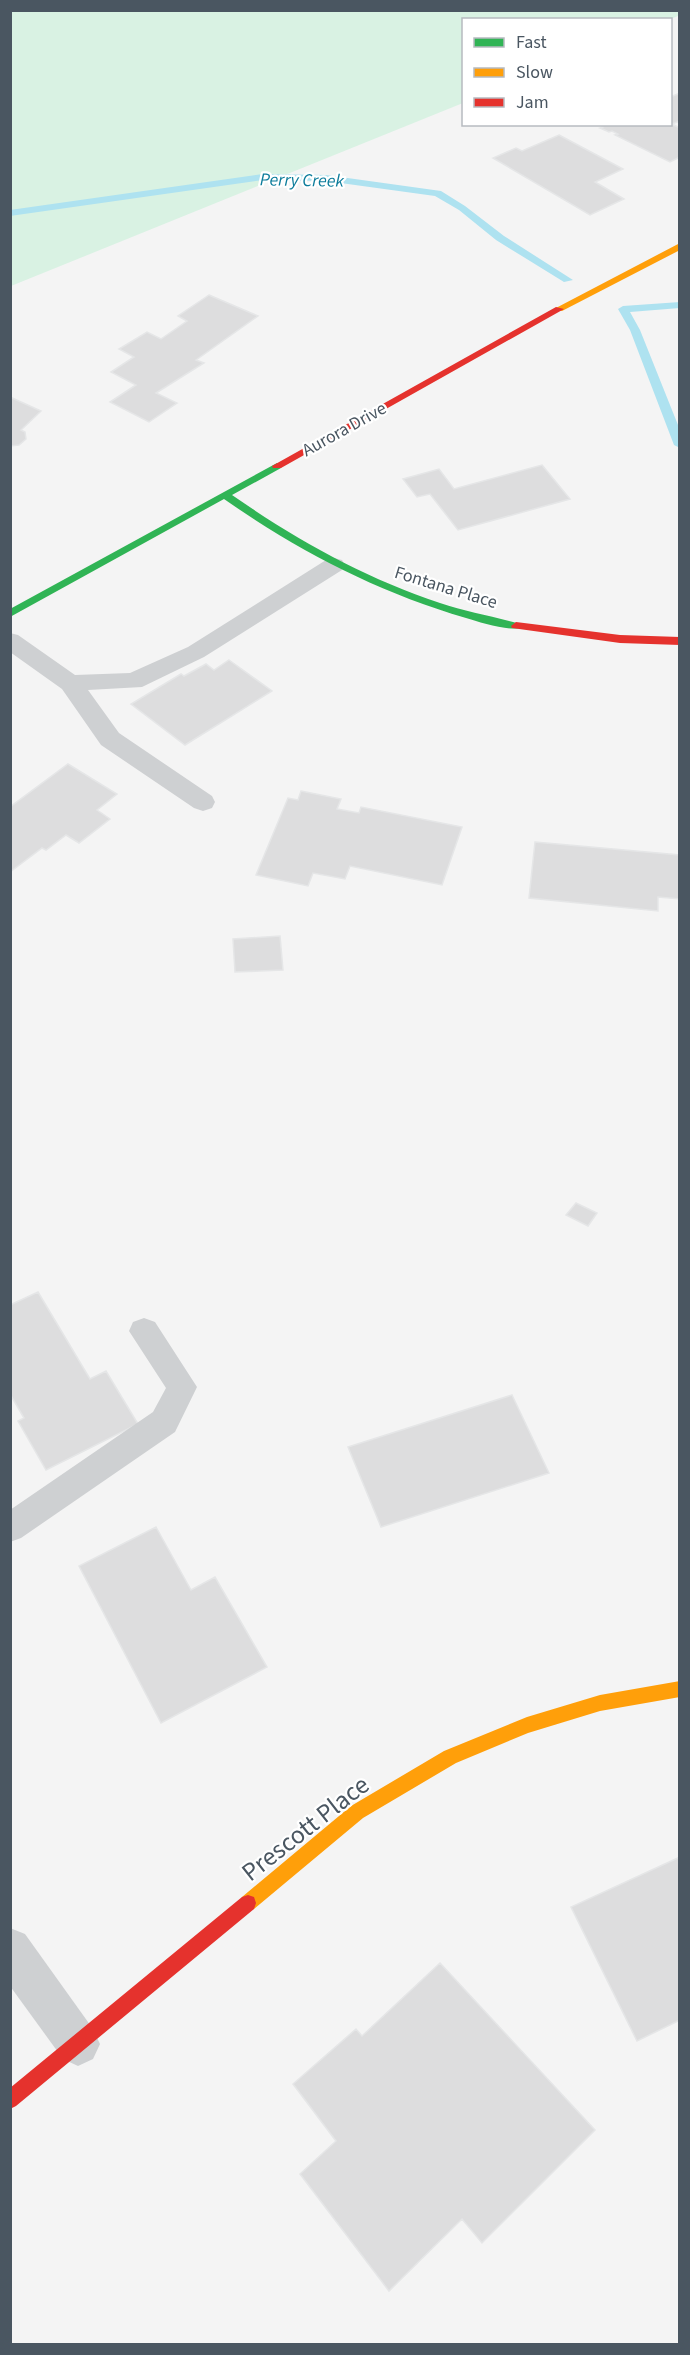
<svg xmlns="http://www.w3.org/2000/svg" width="690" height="2355" font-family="'Source Sans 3',sans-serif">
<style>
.green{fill:#d9f2e3}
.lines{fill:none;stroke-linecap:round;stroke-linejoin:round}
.stream{fill:#aee2f0;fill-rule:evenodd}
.building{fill:#ddddde;stroke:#e5e6e7;stroke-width:1.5}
.lane{fill:#ced0d2;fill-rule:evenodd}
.street{fill:#ced0d2;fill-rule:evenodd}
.fast{fill:#30b455;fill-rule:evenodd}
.slow{fill:#ff9f0a;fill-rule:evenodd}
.jam{fill:#e5322d;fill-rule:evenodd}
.labels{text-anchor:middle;stroke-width:4.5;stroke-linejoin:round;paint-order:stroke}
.far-water-label{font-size:18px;font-style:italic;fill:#0c7c9b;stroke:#fff}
.far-street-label{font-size:18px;fill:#4a5661;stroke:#fff}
.near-street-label{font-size:26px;fill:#4a5661;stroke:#fff}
</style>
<rect width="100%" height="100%" fill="#f4f4f4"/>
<path class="green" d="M 11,10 L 679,10 L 680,15 L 669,20 L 464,20 L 463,103 L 11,286 Z"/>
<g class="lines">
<path class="stream" d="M 263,174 L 326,175 L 441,191 L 465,206 L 504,236 L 573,280 L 564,282 L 496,240 L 459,210 L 435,196 L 326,181 L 263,180 L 10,216 L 10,210 Z
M 680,302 L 680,308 L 630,312 L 640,330 L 680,430 L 680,448 L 674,445 L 630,330 L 618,309 L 623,306 Z"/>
</g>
<path class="building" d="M 680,93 L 680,121 L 672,124 L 680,128 L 680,157 L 670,162 L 615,135 L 618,134 L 612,131 L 609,132 L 600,128 L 603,127 L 599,124 L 670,124 L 670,97 Z
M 559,135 L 623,169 L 595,182 L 624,199 L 590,215 L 493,158 L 516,148 L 522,151 Z
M 209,295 L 258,316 L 196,360 L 204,363 L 156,393 L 177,403 L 149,422 L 110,402 L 136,385 L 111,372 L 134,357 L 119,349 L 147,332 L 161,339 L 187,321 L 178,316 Z
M 10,397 L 41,411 L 21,430 L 25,432 L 26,439 L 19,445 L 10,446 Z
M 542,465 L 570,499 L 458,530 L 430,494 L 417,497 L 403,479 L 439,469 L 454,489 Z
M 229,660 L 272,691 L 185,745 L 131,704 L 181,674 L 184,676 L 206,664 L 214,670 Z
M 68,764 L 117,794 L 97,810 L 110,819 L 79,843 L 66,835 L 46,850 L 42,848 L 10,872 L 10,807 Z
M 301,791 L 341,799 L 337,809 L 359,813 L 361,807 L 462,827 L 442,885 L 350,866 L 345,879 L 313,873 L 308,886 L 256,875 L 288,798 L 298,800 Z
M 535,842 L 680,855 L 680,899 L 658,897 L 658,911 L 529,898 Z
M 280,936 L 283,970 L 235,972 L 233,939 Z
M 576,1203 L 597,1213 L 588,1226 L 566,1215 Z
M 38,1292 L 90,1379 L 106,1371 L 138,1424 L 46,1470 L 18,1421 L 24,1418 L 10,1394 L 10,1305 Z
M 512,1395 L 549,1473 L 381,1527 L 348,1447 Z
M 156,1527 L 191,1590 L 215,1577 L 267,1667 L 161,1723 L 79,1566 Z
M 680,1857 L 680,2020 L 637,2041 L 571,1907 Z
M 440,1963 L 595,2130 L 482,2243 L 462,2219 L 389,2291 L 300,2174 L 336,2141 L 293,2084 L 356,2029 L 362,2036 Z"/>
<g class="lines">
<path class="lane" d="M 334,558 L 342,560 L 345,565 L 342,570 L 204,657 L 142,687 L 88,690 L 119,733 L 212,796 L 215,802 L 212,808 L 203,811 L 194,808 L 101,745 L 62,689 L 10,652 L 10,633 L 18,635 L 75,675 L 130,673 L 188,647 L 326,560 Z
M 144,1318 L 155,1322 L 197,1387 L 175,1432 L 21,1538 L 10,1542 L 10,1510 L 153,1412 L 166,1388 L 129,1331 L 133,1322 Z"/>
<path class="street" d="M 10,1928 L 25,1934 L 93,2029 L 100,2044 L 93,2059 L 78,2066 L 63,2059 L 10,1986 Z"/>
<path class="fast" d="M 277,463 L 282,466 L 281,468 L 232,495 C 297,540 365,578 440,603 C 466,612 493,616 520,624 L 520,628 C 507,631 479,622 466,618 C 378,592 300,552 224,499 L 10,617 L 10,609 Z"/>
<path class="slow" d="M 680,243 L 680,250 L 562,311 L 554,309 Z
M 680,1681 L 680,1697 L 600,1711 L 528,1733 L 456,1763 L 363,1818 L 254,1909 L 248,1911 L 242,1909 L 240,1903 L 242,1897 L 351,1806 L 444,1751 L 527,1717 L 600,1695 Z"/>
<path class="jam" d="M 556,307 L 564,309 L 281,468 L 273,468 L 272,466 Z
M 516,622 L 620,635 L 680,637 L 680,645 L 620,643 L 512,628 L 511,626 Z
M 248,1895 L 254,1897 L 256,1903 L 254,1909 L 16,2106 L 10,2109 L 10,2088 L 242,1897 Z"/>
</g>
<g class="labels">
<g class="far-water-label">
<text transform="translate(302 180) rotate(1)" y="6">Perry Creek</text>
</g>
<g class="far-street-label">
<text transform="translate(344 429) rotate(-29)" y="6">Aurora Drive</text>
<text transform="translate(446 587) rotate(17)" y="6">Fontana Place</text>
</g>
<g class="near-street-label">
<text transform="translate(305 1828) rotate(-38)" y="9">Prescott Place</text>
</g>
</g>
<rect width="690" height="2355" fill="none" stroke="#4a5661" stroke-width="24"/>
<rect x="462" y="18" width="210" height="108" fill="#ffffff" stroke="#b7bbc0" stroke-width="1.5"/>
<rect x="474" y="38" width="30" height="9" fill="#30b455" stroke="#b7bbc0" stroke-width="1.5"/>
<text x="516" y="48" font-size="18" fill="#4a5661">Fast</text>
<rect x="474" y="68" width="30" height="9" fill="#ff9f0a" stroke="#b7bbc0" stroke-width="1.5"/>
<text x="516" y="78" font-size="18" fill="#4a5661">Slow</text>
<rect x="474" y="98" width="30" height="9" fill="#e5322d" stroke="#b7bbc0" stroke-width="1.5"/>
<text x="516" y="108" font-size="18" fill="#4a5661">Jam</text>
</svg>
